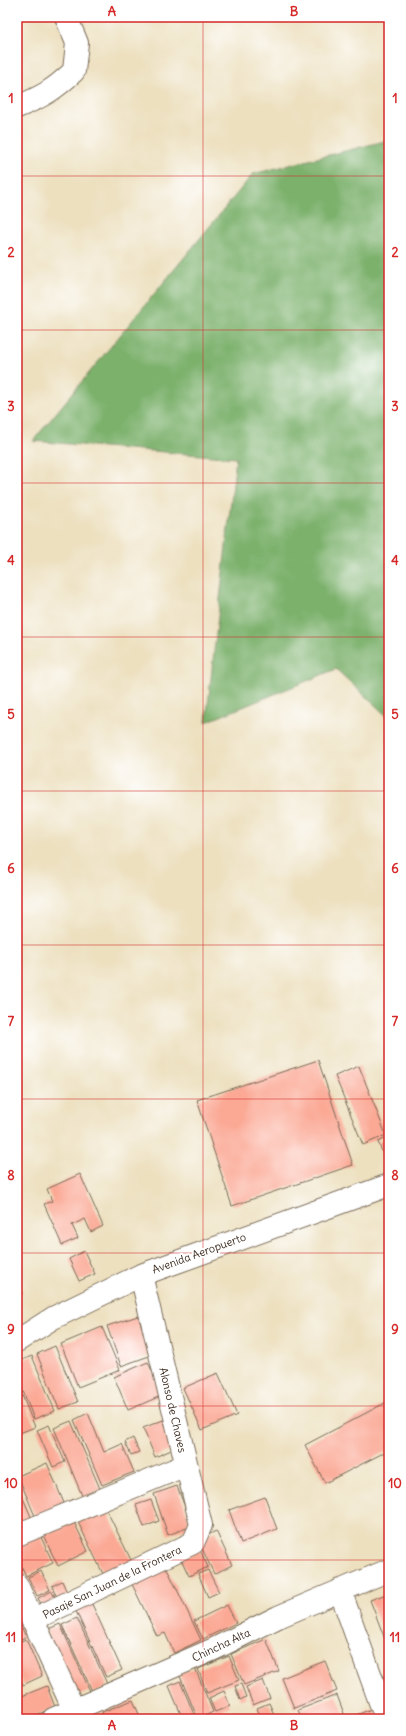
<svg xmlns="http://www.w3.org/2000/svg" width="406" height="1736" font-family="Delius,sans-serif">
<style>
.forest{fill:#7cb16c;stroke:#5c6e45}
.building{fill:#fba995}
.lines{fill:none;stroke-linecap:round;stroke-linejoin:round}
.minor-casing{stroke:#796a56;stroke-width:24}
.minor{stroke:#fff;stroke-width:22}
.grid{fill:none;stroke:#d62828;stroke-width:1;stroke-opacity:0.55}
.labels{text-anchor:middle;stroke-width:4;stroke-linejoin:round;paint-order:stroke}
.street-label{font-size:11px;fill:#3b2a1e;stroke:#fff}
.neatline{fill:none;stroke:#d62828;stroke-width:1.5}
.grid-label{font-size:13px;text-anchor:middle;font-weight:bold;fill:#d62828}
</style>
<rect width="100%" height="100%" fill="#fff"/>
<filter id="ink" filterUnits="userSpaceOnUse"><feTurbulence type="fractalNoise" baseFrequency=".025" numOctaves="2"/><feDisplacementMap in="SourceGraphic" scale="8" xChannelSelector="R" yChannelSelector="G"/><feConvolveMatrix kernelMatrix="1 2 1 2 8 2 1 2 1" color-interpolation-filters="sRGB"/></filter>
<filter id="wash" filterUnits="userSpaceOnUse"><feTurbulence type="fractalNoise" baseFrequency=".012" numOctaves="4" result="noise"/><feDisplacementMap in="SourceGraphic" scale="16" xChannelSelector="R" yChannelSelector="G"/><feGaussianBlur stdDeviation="0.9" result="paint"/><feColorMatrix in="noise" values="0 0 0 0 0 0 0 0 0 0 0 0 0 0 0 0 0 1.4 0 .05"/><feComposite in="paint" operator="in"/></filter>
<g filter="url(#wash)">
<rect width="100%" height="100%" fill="#ede0bf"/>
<path class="forest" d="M 389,140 L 389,718 L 336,669 L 206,722 L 236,458 L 33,441 L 253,174 Z"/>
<g id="blocks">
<path class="building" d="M 318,1060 L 353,1165 L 232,1206 L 197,1100 Z
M 359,1066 L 386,1135 L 363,1145 L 335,1076 Z
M 389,1137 L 389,1168 L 378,1142 Z
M 80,1174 L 103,1226 L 91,1232 L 85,1219 L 72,1225 L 78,1238 L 62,1245 L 44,1204 L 52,1201 L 47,1189 Z
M 84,1251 L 95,1274 L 79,1281 L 69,1259 Z
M 17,1281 L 22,1292 L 17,1301 Z
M 138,1316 L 152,1355 L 121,1366 L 107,1326 Z
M 102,1327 L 120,1370 L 78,1387 L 61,1344 Z
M 55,1346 L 78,1402 L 59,1409 L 37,1354 Z
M 32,1356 L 55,1411 L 34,1419 L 17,1376 L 17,1362 Z
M 148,1362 L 163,1395 L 128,1410 L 114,1377 Z
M 218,1373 L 237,1415 L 202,1430 L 183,1388 Z
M 17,1383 L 35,1427 L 17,1434 Z
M 387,1402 L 389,1405 L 389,1450 L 325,1483 L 305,1445 Z
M 88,1413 L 104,1452 L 122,1444 L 134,1472 L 102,1485 L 74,1420 Z
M 163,1420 L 176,1448 L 155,1457 L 143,1428 Z
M 71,1421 L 101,1491 L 83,1498 L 54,1428 Z
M 49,1425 L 65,1462 L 53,1467 L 37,1430 Z
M 133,1438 L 139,1452 L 131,1455 L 125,1442 Z
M 47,1463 L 64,1503 L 35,1516 L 18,1476 Z
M 17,1484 L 32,1519 L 17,1526 Z
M 177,1486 L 192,1526 L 168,1535 L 154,1494 Z
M 265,1497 L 277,1529 L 241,1543 L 229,1510 Z
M 151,1500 L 159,1521 L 144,1527 L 136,1505 Z
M 105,1507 L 133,1564 L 105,1578 L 77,1520 Z
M 73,1520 L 88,1551 L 58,1566 L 43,1535 Z
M 216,1531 L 232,1565 L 214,1574 L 198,1540 Z
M 40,1535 L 53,1563 L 26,1576 L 17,1557 L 17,1547 Z
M 200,1550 L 208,1567 L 189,1576 L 181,1559 Z
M 165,1564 L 201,1640 L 174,1653 L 165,1633 L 157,1636 L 130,1580 Z
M 208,1570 L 219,1592 L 208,1597 L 198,1574 Z
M 41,1571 L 50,1590 L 37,1596 L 28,1577 Z
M 62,1581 L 69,1597 L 59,1602 L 52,1586 Z
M 52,1591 L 58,1603 L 44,1610 L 38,1598 Z
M 389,1593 L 389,1641 L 386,1642 L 370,1600 Z
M 91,1602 L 122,1670 L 106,1677 L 75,1609 Z
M 227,1605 L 236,1623 L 203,1639 L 194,1621 Z
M 77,1618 L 108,1686 L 93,1693 L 62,1625 Z
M 19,1622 L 26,1637 L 17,1641 L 17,1623 Z
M 60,1624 L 90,1691 L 76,1697 L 46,1630 Z
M 26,1639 L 42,1676 L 23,1685 L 17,1670 L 17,1643 Z
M 266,1639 L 279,1671 L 244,1685 L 231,1654 Z
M 229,1656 L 239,1680 L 207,1693 L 198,1669 Z
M 325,1661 L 337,1691 L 294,1708 L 282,1678 Z
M 195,1668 L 213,1712 L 198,1719 L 179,1674 Z
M 263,1680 L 270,1698 L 253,1705 L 246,1687 Z
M 180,1681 L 196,1719 L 183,1719 L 169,1686 Z
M 241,1684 L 246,1697 L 240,1700 L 235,1686 Z
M 47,1686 L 55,1707 L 27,1719 L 23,1719 L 17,1705 L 17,1698 Z
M 224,1691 L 230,1706 L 215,1712 L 209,1698 Z
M 337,1695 L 346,1719 L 302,1719 L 298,1710 Z
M 133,1700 L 141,1719 L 104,1719 L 102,1712 Z
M 269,1703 L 276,1719 L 261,1719 L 257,1708 Z
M 374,1708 L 378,1719 L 346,1719 Z"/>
</g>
</g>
<g filter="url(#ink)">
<use href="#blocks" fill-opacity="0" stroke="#796a56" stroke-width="1"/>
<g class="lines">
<defs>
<path id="minor" d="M 17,107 C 42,97 54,90 74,71 L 77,43 L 66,17
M 17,1341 L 53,1318 L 141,1275 L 389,1185
M 17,1535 L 186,1465
M 17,1585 L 74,1710
M 340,1590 L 380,1702 L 388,1719
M 32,1620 L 193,1543 L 201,1525 L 141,1275
M 53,1719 L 214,1649 L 278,1617 L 389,1570"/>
</defs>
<use href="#minor" class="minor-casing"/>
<use href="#minor" class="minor"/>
</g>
</g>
<path class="grid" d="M 203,17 L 203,1719M 17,176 L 389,176M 17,330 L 389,330M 17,483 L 389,483M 17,637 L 389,637M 17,791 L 389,791M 17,945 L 389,945M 17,1099 L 389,1099M 17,1253 L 389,1253M 17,1406 L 389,1406M 17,1560 L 389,1560"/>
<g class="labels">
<g class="street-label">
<text transform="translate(199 1253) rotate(-20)" y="4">Avenida Aeropuerto</text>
<text transform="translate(173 1410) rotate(77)" y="4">Alonso de Chaves</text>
<text transform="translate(112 1582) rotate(-26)" y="4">Pasaje San Juan de la Frontera</text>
<text transform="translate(221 1645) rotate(-25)" y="4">Chincha Alta</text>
</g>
</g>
<rect width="406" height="1736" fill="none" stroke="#fff" stroke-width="44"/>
<rect x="22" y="22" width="362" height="1692" class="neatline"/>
<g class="grid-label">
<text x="112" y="16">A</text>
<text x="294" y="16">B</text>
<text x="11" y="103">1</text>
<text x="395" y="103">1</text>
<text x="11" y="257">2</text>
<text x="395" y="257">2</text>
<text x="11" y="411">3</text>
<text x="395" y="411">3</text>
<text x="11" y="565">4</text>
<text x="395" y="565">4</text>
<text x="11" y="719">5</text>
<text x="395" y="719">5</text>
<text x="11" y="873">6</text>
<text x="395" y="873">6</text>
<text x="11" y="1026">7</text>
<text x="395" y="1026">7</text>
<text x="11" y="1180">8</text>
<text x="395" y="1180">8</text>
<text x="11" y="1334">9</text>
<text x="395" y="1334">9</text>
<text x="11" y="1488">10</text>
<text x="395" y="1488">10</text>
<text x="11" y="1642">11</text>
<text x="395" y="1642">11</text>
<text x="112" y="1730">A</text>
<text x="294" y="1730">B</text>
</g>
</svg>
